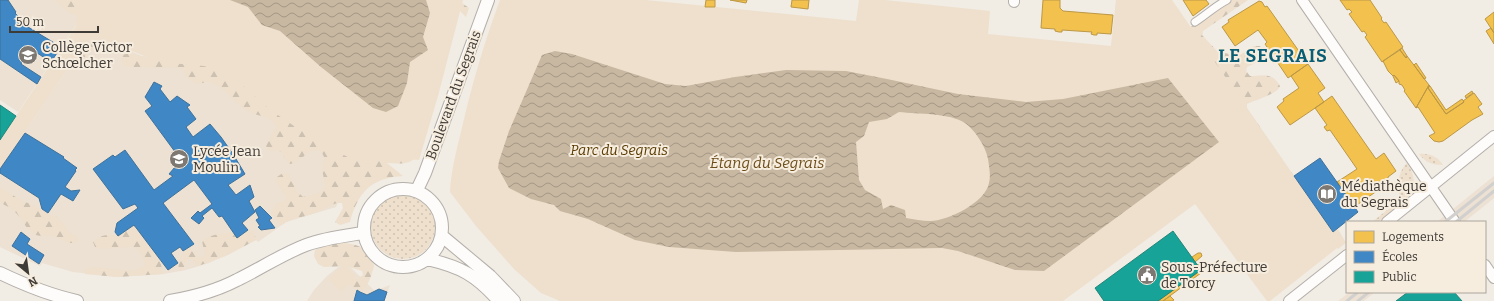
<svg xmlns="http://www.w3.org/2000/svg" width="1494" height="301" font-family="Bitter,serif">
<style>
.built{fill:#ece1d3}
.grass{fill:url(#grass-dots)}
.forest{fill:url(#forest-firs)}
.green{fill:#eee0cd}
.water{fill:url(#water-waves);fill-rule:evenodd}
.homes{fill:#f2c14e;stroke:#bc9846}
.schools{fill:#3f88c5;stroke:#3f719a}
.public{fill:#17a398;stroke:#23847a}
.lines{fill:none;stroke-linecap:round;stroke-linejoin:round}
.pedestrian-casing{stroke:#b3afa9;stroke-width:9}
.minor-casing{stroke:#b3afa9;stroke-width:12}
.tertiary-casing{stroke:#b3afa9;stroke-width:14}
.pedestrian{stroke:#fdfcfb;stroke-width:7}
.minor{stroke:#fdfcfb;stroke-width:10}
.tertiary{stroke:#fdfcfb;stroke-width:12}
.rail{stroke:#d1d0ce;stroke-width:3}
.labels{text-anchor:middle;stroke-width:4;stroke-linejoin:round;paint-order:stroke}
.poi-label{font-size:14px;fill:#3e3a35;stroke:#f6eddf;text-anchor:start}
.street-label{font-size:14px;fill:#3e3a35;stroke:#f6eddf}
.park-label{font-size:14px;font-style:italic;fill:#5a3c02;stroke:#f6eddf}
.water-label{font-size:15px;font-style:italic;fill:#6d4e1b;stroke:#f6eddf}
.district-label{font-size:18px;font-weight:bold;letter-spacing:1px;fill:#095d74;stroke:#f6eddf}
</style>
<defs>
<pattern id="grass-dots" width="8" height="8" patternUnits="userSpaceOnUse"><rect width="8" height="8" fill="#eee0cd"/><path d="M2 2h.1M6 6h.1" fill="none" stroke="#cdc1b1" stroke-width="1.8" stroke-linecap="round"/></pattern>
<pattern id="forest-firs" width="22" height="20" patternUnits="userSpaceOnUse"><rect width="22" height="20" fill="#eee0cd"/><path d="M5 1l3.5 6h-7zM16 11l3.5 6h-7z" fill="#cdc1b1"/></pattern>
<pattern id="water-waves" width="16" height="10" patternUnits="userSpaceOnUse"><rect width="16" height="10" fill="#c8b8a1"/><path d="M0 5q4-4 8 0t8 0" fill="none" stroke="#a49784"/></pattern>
</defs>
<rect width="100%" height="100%" fill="#f1ece4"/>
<path class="built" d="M 0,0 L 71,0 L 82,10 L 75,19 L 76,25 L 18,112 L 0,100 Z
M 101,39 L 142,56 L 195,65 L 316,140 L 344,188 L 336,207 L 286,222 L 258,242 L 256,240 L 209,263 L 186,270 L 163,274 L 117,277 L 73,272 L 42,263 L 40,266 L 0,247 L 0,169 L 83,46 Z
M 1494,176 L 1494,198 L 1488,203 L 1464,222 L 1437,222 Z
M 345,262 L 375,291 L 390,285 L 384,301 L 307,301 L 314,290 L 327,276 Z
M 1350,292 L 1375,292 L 1364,301 L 1338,301 Z"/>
<path class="grass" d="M 1419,154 C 1429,153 1437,156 1443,165 C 1432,165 1425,162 1419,154 Z
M 1407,163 C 1417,178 1416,188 1404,202 C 1394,192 1398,171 1407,163 Z
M371 227a32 32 0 1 1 64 0a32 32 0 1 1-64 0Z
M 1396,203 L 1398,206 L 1378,222 L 1372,222 Z"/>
<path class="forest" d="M 54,0 L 87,0 L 80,17 L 69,13 Z
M 458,0 L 469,8 L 466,17 L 458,9 Z
M 1231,0 L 1248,0 L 1203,31 L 1202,35 L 1217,51 L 1223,53 L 1240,55 L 1254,46 L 1260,46 C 1264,52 1263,55 1260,61 L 1247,67 L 1246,71 L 1250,76 C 1263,76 1273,72 1280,86 C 1278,94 1255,100 1247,104 L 1247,108 L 1294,176 L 1297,182 L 1183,33 L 1196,23 L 1206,19 L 1223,4 Z
M 94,39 L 101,39 L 103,45 L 102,51 L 94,50 L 89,50 L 83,60 L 79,62 L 74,59 L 86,42 Z
M 126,54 C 138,53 144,58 155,59 C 169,61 183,58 197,57 L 416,157 C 408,166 398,163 387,163 L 403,176 C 371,178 358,192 350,222 L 340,225 L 335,222 L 343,208 L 342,203 C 332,202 327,208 318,212 C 306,217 293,217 282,225 L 279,224 L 271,212 L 276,203 L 284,201 L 286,197 L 275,180 L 277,177 L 283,173 L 289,174 L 297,191 L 303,197 L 321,192 L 325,186 L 322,168 L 324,157 L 322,153 C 309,144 303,162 290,164 L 283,157 L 283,153 L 279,151 L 269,151 L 266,146 L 270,136 L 276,127 C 270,114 257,117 247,111 C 235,104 224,87 212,83 C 207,81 202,83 196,84 L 186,77 L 184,71 L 179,68 L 127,67 L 123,65 L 121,60 L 122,55 Z
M 0,187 L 22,201 L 34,205 L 51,215 L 56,216 L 64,224 L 69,232 L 75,235 L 79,239 L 78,242 C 69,245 63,241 55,237 C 48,234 41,238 34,234 C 26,229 23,221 18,215 C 13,209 6,206 0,202 Z
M 134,225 L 160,260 L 163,274 L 117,277 L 85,274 L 84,270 C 96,261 135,279 145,264 L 141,254 L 135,247 L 101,249 L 95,247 L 93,242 C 100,235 109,233 118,236 Z
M 250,230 L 254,231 L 256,240 L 226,256 L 198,266 L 191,259 L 187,260 L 182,271 L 180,271 C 176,264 180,254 187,249 L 190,249 L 199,258 L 205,255 L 202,241 C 218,230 232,234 250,230 Z
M 344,243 C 361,244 367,250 374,265 C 373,272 368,286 363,290 L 351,287 L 348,282 L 351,278 L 357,279 L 363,275 L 362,271 L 346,266 L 324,267 L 318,264 L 314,256 L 315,250 L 327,245 Z"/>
<path class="green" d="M 71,0 L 463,0 L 438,96 L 419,160 L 393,158 L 355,161 L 316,140 L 294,126 L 269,109 L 239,82 L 224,72 L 204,66 L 171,63 L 152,59 L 101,39 C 93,39 88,39 83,46 L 0,169 L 0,140 L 76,26 L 75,19 L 82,10 Z
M 500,0 L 646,0 L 856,21 L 859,0 L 885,0 L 990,11 L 988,34 L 1111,46 L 1116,0 L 1172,0 L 1332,231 L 1334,232 L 1338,229 L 1345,241 L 1347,242 L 1338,249 L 1337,248 L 1270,301 L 1267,301 L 1195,204 L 1063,301 L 560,301 L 541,293 L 514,269 L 476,226 L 450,192 C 451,172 456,152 461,132 C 471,87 484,43 500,0 Z
M 344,264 L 356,276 L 341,292 L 328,279 Z"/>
<path class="water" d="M 230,0 L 426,0 L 430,13 L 423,37 L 428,50 L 410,62 L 407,83 L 398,106 L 386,112 L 373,108 L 321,67 L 280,31 L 262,25 L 248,7 Z
M 555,51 L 572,54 L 665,84 L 686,86 L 735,77 L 786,70 L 846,71 L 887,79 L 958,94 L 1026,102 L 1063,99 L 1168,78 L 1219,142 L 1044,271 L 1015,270 L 958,251 L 942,248 L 736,252 L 669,247 L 635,240 L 588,219 L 560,211 L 554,205 L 531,199 L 509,188 L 498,168 L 499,161 L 509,131 L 542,55 ZM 899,112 C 918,114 950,113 965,123 C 975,130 986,147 988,159 C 989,166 991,176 989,183 C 986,202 948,221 930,221 C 922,221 914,219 906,218 L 905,210 L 891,205 L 883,209 L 881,199 L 865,190 L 859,180 L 856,142 L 864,136 L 869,122 L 887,119 Z"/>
<path class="homes" d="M 706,0 L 715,0 L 715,7 L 705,7 Z
M 730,0 L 747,0 L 746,3 Z
M 792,0 L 809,0 L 808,9 L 791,7 Z
M 1043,0 L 1060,0 L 1060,8 L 1063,11 L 1113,15 L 1111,34 L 1097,33 L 1097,35 L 1094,35 L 1091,34 L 1092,32 L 1062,30 L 1062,32 L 1059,32 L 1055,31 L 1055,29 L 1041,28 Z
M 1183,0 L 1206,0 L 1209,4 L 1193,16 Z
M 1340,0 L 1370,0 L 1382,18 L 1381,19 L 1384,23 L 1386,22 L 1403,47 L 1382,62 L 1365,37 L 1367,35 L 1364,31 L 1362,32 L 1349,14 L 1352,12 L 1349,9 L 1347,10 Z
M 1259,1 L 1262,2 L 1265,7 L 1267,6 L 1308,64 L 1288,78 L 1265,44 L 1267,42 L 1258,30 L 1235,46 L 1222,27 L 1229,22 L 1228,20 Z
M 1494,12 L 1494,33 L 1485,19 Z
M 1491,28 L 1494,33 L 1494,44 L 1486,31 Z
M 1402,48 L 1407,56 L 1406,58 L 1400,50 Z
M 1400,50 L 1406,58 L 1407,56 L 1429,85 L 1416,108 L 1404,91 L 1405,90 L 1402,85 L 1399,84 L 1399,81 L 1394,75 L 1393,76 L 1388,71 L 1383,61 Z
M 1416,63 L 1426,78 L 1424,79 L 1414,65 Z
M 1308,64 L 1325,88 L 1318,93 L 1324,102 L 1290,125 L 1277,107 L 1284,101 L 1283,99 L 1299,88 L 1291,76 Z
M 1394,75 L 1399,81 L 1396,83 L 1393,76 Z
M 1429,85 L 1430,86 L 1428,88 L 1446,114 L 1464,102 L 1463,101 L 1474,93 L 1482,104 L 1478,107 L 1483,114 L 1472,120 L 1443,141 L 1439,142 L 1434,141 L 1429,136 L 1435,133 L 1418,107 L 1416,108 Z
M 1430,86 L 1446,110 L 1462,99 L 1464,102 L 1446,114 L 1428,88 Z
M 1472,91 L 1473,93 L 1466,98 L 1465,96 Z
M 1332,96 L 1376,159 L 1384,153 L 1396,171 L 1388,177 L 1388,180 L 1384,186 L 1354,207 L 1337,182 L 1357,169 L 1330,130 L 1327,131 L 1324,127 L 1327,125 L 1315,108 Z
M 1198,253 L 1201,253 L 1202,256 L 1195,262 L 1192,257 Z
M 1200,263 L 1205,270 L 1163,301 L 1158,301 L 1201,270 L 1197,265 Z
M 1170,296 L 1174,300 L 1172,301 L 1163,301 Z"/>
<path class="schools" d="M 0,0 L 8,0 L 16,12 L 15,13 L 28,27 L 61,47 L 51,62 L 31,49 L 21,64 L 41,77 L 37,84 L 0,59 Z
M 154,82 L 162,86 L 160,89 L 170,102 L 177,96 L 190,105 L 187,107 L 196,119 L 186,127 L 193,137 L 210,124 L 221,137 L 233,154 L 245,174 L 228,185 L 236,195 L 250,185 L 254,197 L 249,201 L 255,212 L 242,223 L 248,230 L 237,238 L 222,216 L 219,217 L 212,208 L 202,216 L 204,218 L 199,224 L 191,218 L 198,211 L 200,213 L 212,204 L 194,180 L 163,203 L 194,244 L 183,251 L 180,247 L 171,253 L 178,263 L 168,270 L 134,225 L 118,236 L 115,232 L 117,223 L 138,208 L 135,204 L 123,209 L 93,169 L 113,155 L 115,157 L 125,150 L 154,190 L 173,176 L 169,174 L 181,160 L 145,111 L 152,106 L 145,97 Z
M 25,133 L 64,157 L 63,158 L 77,168 L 75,170 L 76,171 L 65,187 L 71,191 L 80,190 L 73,201 L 61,194 L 48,213 L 42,209 L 39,198 L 0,173 L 0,169 Z
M 1320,158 L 1358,212 L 1333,232 L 1294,176 Z
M 260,206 L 272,218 L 269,220 L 275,228 L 261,230 L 258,227 L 260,226 L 256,220 L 259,218 L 255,210 Z
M 21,232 L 30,239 L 27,244 L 44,255 L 39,264 L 12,246 Z
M 379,289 L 387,292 L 384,301 L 354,301 L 357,290 L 360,292 L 367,295 Z"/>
<path class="public" d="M 0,105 L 16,116 L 0,140 Z
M 1173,231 L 1201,270 L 1158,301 L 1104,301 L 1095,288 Z
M 1408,292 L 1454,292 L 1462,301 L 1396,301 Z"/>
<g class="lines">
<defs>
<path id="pedestrian" d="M 1195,22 C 1206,15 1215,6 1227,0"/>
<path id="minor" d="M 1302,0 L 1455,222
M 1014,2 L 1014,0
M 1387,222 L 1494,136
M 1485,265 L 1494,278
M 1289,301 L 1347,255"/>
<path id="tertiary" d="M364 228a39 39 0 1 1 78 0a39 39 0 1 1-78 0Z
M 417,190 L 425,173 L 488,0
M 442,236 L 490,276 L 514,301
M 427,259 C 461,267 476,275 499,301
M 0,273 C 25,285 49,295 77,301
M 170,301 C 193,297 216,291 237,280 C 260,269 282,254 306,245 C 325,238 344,236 363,233"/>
</defs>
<use href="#pedestrian" class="pedestrian-casing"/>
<use href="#minor" class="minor-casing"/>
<use href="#tertiary" class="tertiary-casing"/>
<use href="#pedestrian" class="pedestrian"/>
<use href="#minor" class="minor"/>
<use href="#tertiary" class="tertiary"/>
<path class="rail" d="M 1445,222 L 1494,183
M 1456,222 L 1494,191
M 1347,301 L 1358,292
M 1358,301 L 1369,292"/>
</g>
<defs>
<symbol id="school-disc" viewBox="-11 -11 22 22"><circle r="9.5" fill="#7d7872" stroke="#f6eddf"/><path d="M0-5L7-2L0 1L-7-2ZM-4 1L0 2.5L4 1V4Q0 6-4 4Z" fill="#fff"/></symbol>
<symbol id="library-disc" viewBox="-11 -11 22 22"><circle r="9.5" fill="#7d7872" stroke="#f6eddf"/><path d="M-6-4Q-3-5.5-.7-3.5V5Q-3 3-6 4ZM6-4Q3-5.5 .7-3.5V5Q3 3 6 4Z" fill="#fff"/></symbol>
<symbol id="civic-disc" viewBox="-11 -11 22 22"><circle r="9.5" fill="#7d7872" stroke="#f6eddf"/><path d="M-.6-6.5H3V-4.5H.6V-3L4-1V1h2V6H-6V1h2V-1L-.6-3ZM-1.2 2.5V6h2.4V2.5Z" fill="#fff"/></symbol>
</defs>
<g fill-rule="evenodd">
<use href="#school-disc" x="17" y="44" width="22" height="22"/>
<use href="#school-disc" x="168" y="148" width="22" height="22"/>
<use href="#library-disc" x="1316" y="183" width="22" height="22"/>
<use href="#civic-disc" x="1136" y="264" width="22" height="22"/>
</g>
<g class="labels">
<g class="poi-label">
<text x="42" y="52">Collège Victor<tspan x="42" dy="16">Schœlcher</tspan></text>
<text x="193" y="156">Lycée Jean<tspan x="193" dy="16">Moulin</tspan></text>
<text x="1341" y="191">Médiathèque<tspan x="1341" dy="16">du Segrais</tspan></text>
<text x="1161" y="272">Sous-Préfecture<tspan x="1161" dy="16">de Torcy</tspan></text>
</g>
<g class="street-label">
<text transform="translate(453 95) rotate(-70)" y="5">Boulevard du Segrais</text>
</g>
<g class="park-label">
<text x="619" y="155">Parc du Segrais</text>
</g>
<g class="water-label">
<text x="767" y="168">Étang du Segrais</text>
</g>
<g class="district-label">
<text x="1273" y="62">LE SEGRAIS</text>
</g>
</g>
<rect x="1346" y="221" width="140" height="72" fill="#f6eddf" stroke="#aca59b"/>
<rect x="1354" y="231" width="20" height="12" fill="#f2c14e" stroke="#aca59b"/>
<text x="1382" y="241" font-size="12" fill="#3e3a35">Logements</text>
<rect x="1354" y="251" width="20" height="12" fill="#3f88c5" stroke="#aca59b"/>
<text x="1382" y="261" font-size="12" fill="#3e3a35">Écoles</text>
<rect x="1354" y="271" width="20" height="12" fill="#17a398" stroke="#aca59b"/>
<text x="1382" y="281" font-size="12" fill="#3e3a35">Public</text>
<g transform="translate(28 273) rotate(151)" stroke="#f6eddf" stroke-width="3" paint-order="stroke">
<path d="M0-3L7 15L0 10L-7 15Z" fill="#3e3a35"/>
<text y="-6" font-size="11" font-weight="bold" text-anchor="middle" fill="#3e3a35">N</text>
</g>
<path d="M10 26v6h88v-6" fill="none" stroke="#3e3a35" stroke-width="2"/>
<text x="16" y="26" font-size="12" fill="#3e3a35" stroke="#f6eddf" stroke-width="3" paint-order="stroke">50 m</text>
</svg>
